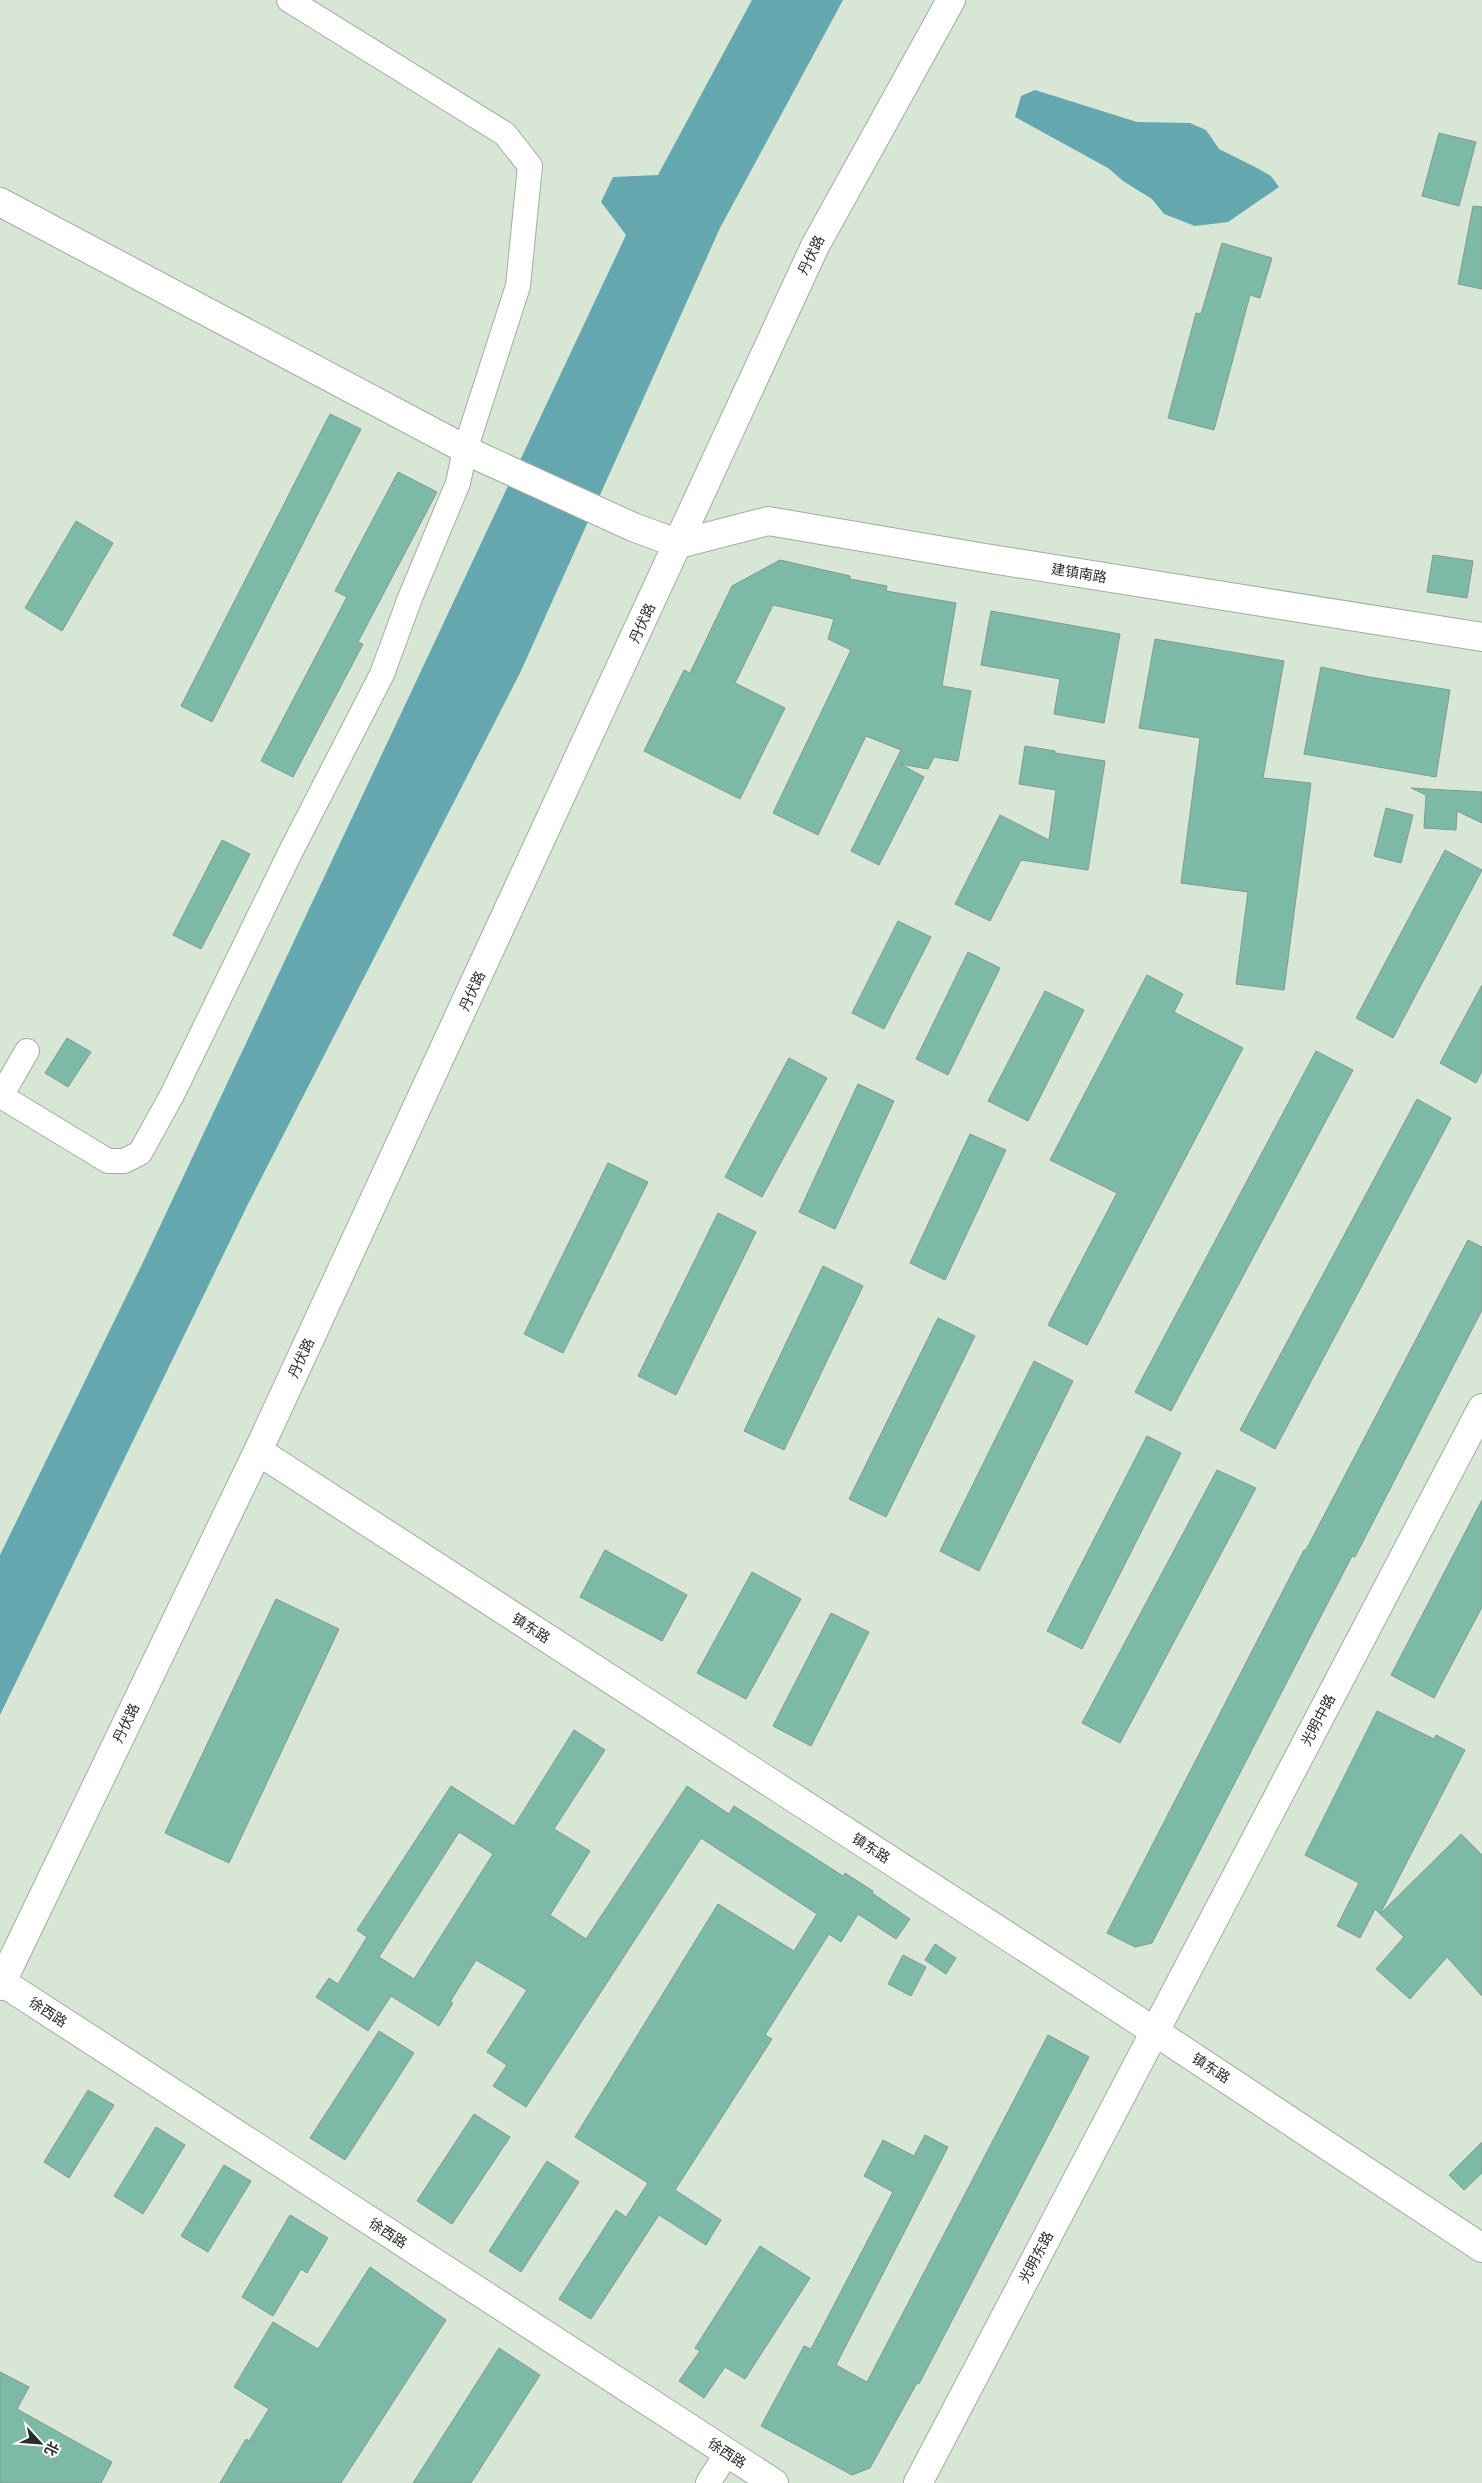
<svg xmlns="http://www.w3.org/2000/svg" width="1482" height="2483" font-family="Inter,'Noto Sans SC',sans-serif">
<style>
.water{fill:#65a7ae}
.building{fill:#7cb9a7;stroke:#829992;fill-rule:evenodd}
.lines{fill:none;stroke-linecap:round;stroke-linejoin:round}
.street-casing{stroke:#9fae9e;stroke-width:26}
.secondary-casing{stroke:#9fae9e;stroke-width:30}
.street{stroke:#fff;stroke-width:24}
.secondary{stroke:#fff;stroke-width:28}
.labels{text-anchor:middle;stroke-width:4.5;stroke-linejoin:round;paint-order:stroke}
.street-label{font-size:14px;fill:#272d27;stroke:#fff}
</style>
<rect width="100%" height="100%" fill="#d7e6d5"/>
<path class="water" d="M 752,0 L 843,0 L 720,228 L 520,673 L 247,1206 L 0,1715 L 0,1555 L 145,1258 L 626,235 L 601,202 L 613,177 L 658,175 Z
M 1035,90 L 1137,122 L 1190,123 L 1206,130 L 1219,149 L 1259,169 L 1271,176 L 1279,187 L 1228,222 L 1195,226 L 1164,214 L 1152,199 L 1123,181 L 1108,168 L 1015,117 L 1021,96 Z"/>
<path class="building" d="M 1439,133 L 1476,142 L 1459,206 L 1422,196 Z
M 1473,206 L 1482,207 L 1482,289 L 1458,284 Z
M 1222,243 L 1272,258 L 1260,298 L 1250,295 L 1214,430 L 1168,418 L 1196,313 L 1201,314 Z
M 330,414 L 361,429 L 212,722 L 181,706 Z
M 398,472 L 437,492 L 358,642 L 363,644 L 293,777 L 261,761 L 347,597 L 335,591 Z
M 76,521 L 113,543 L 62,631 L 25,608 Z
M 1433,555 L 1473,561 L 1467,598 L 1427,592 Z
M 780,560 L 850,576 L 850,579 L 887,586 L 886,591 L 956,603 L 942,686 L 971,691 L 958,761 L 934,757 L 928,769 L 900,764 L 924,777 L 879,865 L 851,851 L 901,750 L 866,736 L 818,835 L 773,813 L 851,650 L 828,639 L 834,619 L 773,605 L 735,683 L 785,708 L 740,799 L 644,751 L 684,670 L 690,673 L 732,586 Z
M 991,611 L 1120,634 L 1104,723 L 1054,714 L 1060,679 L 981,665 Z
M 1155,639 L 1284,661 L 1263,778 L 1311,783 L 1284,990 L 1236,984 L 1248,892 L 1181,883 L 1200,738 L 1139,728 Z
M 1321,667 L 1369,677 L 1450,690 L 1436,777 L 1304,754 Z
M 1025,746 L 1055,751 L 1055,753 L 1105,761 L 1088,870 L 1021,860 L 990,921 L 955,904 L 1000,815 L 1049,840 L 1056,790 L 1019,784 Z
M 1411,788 L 1482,792 L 1482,823 L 1457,811 L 1456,830 L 1424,828 L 1426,795 Z
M 1386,808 L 1413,815 L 1401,863 L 1374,856 Z
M 222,840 L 250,854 L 201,949 L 173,935 Z
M 1445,850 L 1482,870 L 1393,1038 L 1356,1018 Z
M 898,921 L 931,937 L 884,1029 L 852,1013 Z
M 968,952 L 1000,968 L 948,1075 L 916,1059 Z
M 1147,975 L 1183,994 L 1174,1012 L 1243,1048 L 1087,1345 L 1048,1325 L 1117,1193 L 1050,1160 Z
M 1482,985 L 1482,1071 L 1476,1083 L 1440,1063 Z
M 1045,991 L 1084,1010 L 1028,1121 L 988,1101 Z
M 67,1038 L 91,1052 L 68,1087 L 45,1073 Z
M 1316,1051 L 1353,1070 L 1171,1411 L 1135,1392 Z
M 789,1058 L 827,1078 L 762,1197 L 725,1177 Z
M 858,1084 L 894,1101 L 835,1229 L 799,1212 Z
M 1417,1099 L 1451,1118 L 1275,1449 L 1240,1430 Z
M 970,1134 L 1006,1150 L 945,1280 L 910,1263 Z
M 608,1163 L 648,1182 L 563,1353 L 524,1334 Z
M 718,1213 L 756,1232 L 676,1395 L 638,1376 Z
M 1468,1240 L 1482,1247 L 1482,1310 L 1355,1557 L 1352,1556 L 1152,1943 L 1135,1947 L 1107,1933 L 1304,1550 L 1306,1550 Z
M 823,1266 L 863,1286 L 784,1450 L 744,1431 Z
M 938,1318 L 975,1336 L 886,1517 L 849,1499 Z
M 1034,1361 L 1073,1381 L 979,1571 L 940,1551 Z
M 1147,1436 L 1181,1453 L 1082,1649 L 1047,1631 Z
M 1217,1470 L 1256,1488 L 1120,1743 L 1082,1723 Z
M 1482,1500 L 1482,1607 L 1434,1698 L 1391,1675 Z
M 605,1550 L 687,1595 L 662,1641 L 580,1597 Z
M 752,1572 L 801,1599 L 746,1699 L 697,1673 Z
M 276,1599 L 339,1629 L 229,1863 L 165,1833 Z
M 831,1613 L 869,1632 L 811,1746 L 773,1726 Z
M 1377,1711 L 1434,1739 L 1436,1735 L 1465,1750 L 1380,1914 L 1461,1834 L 1482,1855 L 1482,1996 L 1447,1957 L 1410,1999 L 1376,1969 L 1404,1937 L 1375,1909 L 1360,1938 L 1337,1926 L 1359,1883 L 1305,1855 Z
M 574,1730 L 605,1750 L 554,1829 L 590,1851 L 550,1915 L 586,1939 L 687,1786 L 729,1814 L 734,1806 L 843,1876 L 845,1873 L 873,1891 L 872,1893 L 910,1919 L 896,1939 L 858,1914 L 841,1942 L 829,1934 L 765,2035 L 772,2039 L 675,2190 L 721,2220 L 706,2245 L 659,2215 L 591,2319 L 559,2299 L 616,2210 L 626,2217 L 648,2183 L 575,2137 L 718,1904 L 794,1951 L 817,1914 L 701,1838 L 526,2107 L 493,2086 L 507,2065 L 487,2052 L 527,1990 L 476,1960 L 450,2002 L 453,2003 L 439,2026 L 391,1996 L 368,2031 L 316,1997 L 329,1978 L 338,1984 L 367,1937 L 357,1930 L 451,1786 L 514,1826 ZM 459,1832 L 493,1854 L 414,1979 L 379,1957 Z
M 935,1944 L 956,1958 L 946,1974 L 925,1960 Z
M 903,1955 L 926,1967 L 911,1996 L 888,1984 Z
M 379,2031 L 414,2053 L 345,2160 L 310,2138 Z
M 1048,2035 L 1089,2057 L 919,2384 L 917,2383 L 870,2468 L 852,2475 L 761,2426 L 804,2346 L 811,2349 L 893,2192 L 864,2176 L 883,2140 L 914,2156 L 925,2135 L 948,2147 L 836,2365 L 867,2382 Z
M 88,2090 L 114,2105 L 69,2178 L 44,2162 Z
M 474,2114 L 510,2137 L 452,2224 L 417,2201 Z
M 156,2127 L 185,2145 L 143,2214 L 114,2196 Z
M 1482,2142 L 1482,2173 L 1464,2190 L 1449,2175 Z
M 547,2161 L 579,2182 L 521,2272 L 489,2251 Z
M 224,2165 L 251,2181 L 208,2252 L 181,2236 Z
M 290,2215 L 328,2238 L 307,2273 L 301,2269 L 273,2316 L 242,2297 Z
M 760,2246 L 810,2278 L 745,2379 L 725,2367 L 704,2398 L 679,2381 L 700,2351 L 695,2348 Z
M 370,2267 L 446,2320 L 341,2483 L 220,2483 L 246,2439 L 249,2441 L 269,2409 L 234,2387 L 273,2322 L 318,2349 Z
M 499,2348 L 540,2375 L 471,2483 L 413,2483 Z
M 0,2372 L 29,2387 L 17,2409 L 112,2462 L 101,2483 L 0,2483 Z"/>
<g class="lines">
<defs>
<path id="street" d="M 27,1051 L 1,1096 L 108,1161 L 124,1161 L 140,1153 L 172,1095 L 290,853 L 382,674 L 410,598 L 458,483 L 465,450 L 518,286 L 530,166 L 505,134 L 289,0
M 708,2483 L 727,2453"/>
<path id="secondary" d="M 0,202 L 480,457 L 633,527 L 679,544 L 768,521 L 985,558 L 1482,637
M 258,1451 L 1154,2031 L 1482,2248
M 2,1982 L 774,2483
M 0,1986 L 258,1451 L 815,246 L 951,0
M 918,2483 L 1482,1408"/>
</defs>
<use href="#street" class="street-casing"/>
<use href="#secondary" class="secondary-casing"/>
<use href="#street" class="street"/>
<use href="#secondary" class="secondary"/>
</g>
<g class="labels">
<g class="street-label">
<text transform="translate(811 255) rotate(-64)" y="5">丹伏路</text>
<text transform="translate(1079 573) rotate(9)" y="5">建镇南路</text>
<text transform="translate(642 623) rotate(-65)" y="5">丹伏路</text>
<text transform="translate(472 991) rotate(-65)" y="5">丹伏路</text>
<text transform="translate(301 1358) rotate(-65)" y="5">丹伏路</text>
<text transform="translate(531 1628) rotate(33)" y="5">镇东路</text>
<text transform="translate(1318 1720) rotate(-62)" y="5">光明中路</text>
<text transform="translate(126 1723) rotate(-64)" y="5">丹伏路</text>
<text transform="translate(871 1848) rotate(33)" y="5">镇东路</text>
<text transform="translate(48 2012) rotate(33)" y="5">徐西路</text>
<text transform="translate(1211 2068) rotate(33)" y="5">镇东路</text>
<text transform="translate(388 2233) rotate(33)" y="5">徐西路</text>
<text transform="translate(1036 2257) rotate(-62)" y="5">光明东路</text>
<text transform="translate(727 2453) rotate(33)" y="5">徐西路</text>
</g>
</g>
<g transform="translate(40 2443) rotate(116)" stroke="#ffffff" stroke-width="4" paint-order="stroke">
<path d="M0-4L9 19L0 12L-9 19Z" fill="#272d27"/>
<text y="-8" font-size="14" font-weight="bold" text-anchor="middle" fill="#272d27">北</text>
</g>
</svg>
